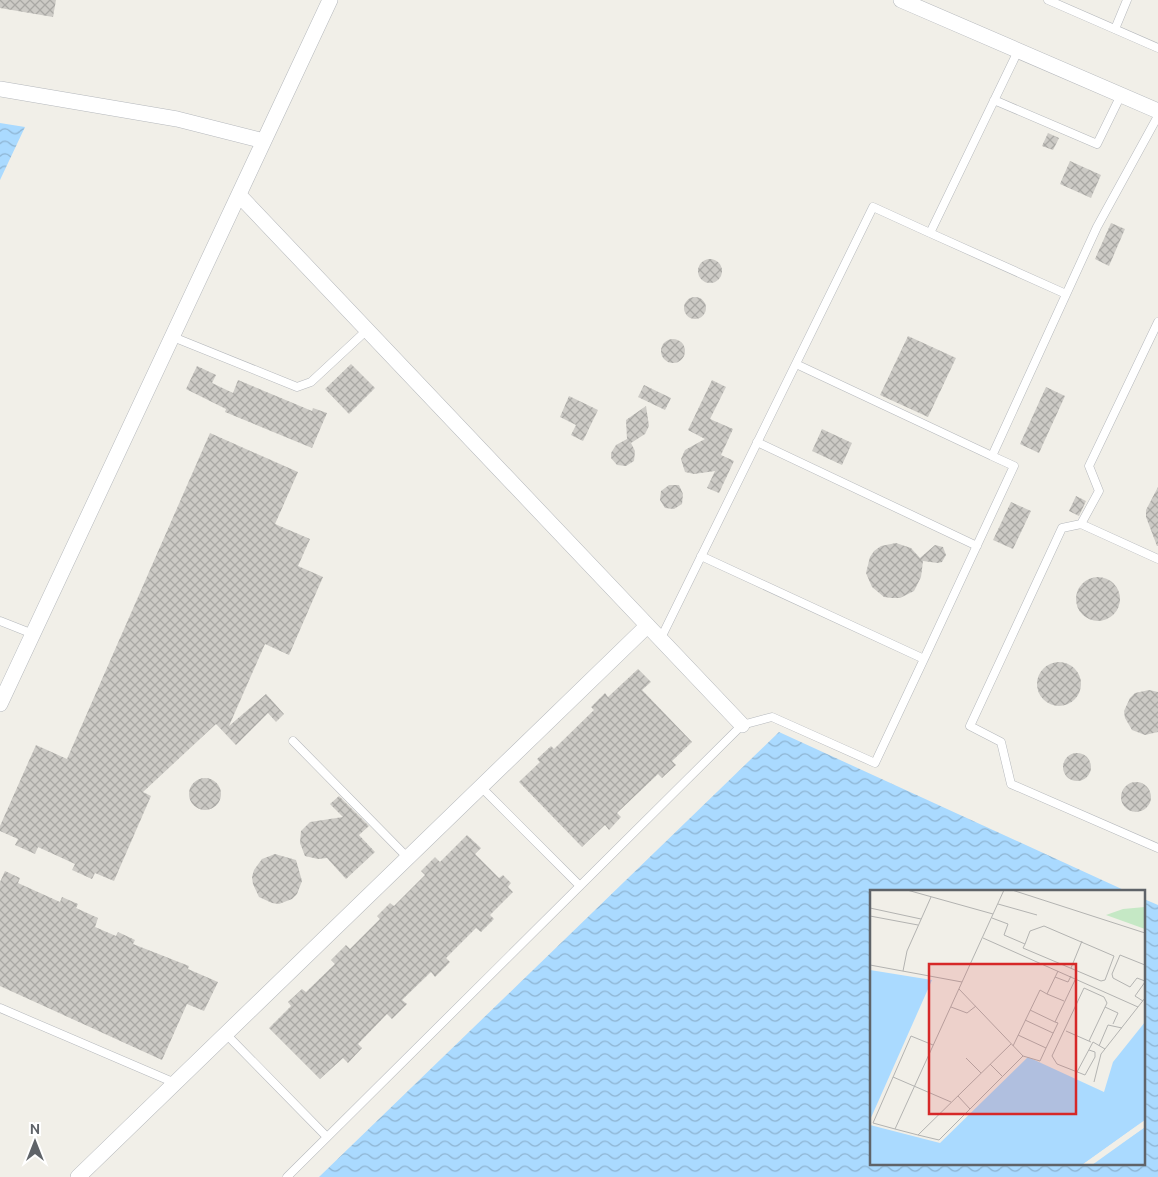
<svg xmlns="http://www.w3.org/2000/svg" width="1158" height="1177" font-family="Ubuntu,sans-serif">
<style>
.water{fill:url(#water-waves)}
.building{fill:url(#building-cross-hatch)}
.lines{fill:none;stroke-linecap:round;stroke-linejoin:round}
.service-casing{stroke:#b5b8bc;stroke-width:9}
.minor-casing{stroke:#b5b8bc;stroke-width:16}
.service{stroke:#fff;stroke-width:8}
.minor{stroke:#fff;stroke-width:15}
.inset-road{fill:none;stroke:#b3b3b1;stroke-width:1}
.view{fill:#d62828;fill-opacity:0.15;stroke:#d62828;stroke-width:2.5}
.inset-edge{fill:none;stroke:#5f6368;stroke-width:2.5}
</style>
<defs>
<pattern id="water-waves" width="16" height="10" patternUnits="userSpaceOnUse" patternTransform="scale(1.25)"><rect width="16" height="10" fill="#aadaff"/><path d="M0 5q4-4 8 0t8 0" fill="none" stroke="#8eb4d2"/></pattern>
<pattern id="building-cross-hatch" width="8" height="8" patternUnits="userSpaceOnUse" patternTransform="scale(1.25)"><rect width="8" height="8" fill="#cccac5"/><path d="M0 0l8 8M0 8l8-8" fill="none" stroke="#a9a8a4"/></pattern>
</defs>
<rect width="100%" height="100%" fill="#f1efe8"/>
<path class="water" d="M 0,123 L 25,127 L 0,180 Z
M 779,732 L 1126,891 L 872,891 L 872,1163 L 1144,1163 L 1144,899 L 1158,905 L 1158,1177 L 319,1177 Z"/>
<path class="building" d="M 0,0 L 56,0 L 53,17 L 0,8 Z
M 1048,133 L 1059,138 L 1053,150 L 1042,146 Z
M 1070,161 L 1101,175 L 1091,198 L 1060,184 Z
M 1111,223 L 1125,229 L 1109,266 L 1095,259 Z
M698 271a12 12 0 1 1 24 0a12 12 0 1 1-24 0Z
M684 308a11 11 0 1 1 22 0a11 11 0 1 1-22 0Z
M 908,336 L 956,358 L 928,417 L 880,395 Z
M661 351a12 12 0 1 1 24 0a12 12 0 1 1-24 0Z
M 351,364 L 375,388 L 349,414 L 325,389 Z
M 197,366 L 216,375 L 212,383 L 233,393 L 238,380 L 312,411 L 313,408 L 327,413 L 312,448 L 225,412 L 226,409 L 186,389 Z
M 712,380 L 726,387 L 710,419 L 733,429 L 721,455 L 734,461 L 719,493 L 707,488 L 715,471 L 694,474 L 685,472 L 681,459 L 685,450 L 705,439 L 688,430 Z
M 644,385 L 671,398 L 665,410 L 638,397 Z
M 1046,387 L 1065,396 L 1039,453 L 1020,444 Z
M 569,396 L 598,410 L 583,441 L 571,435 L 576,425 L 560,417 Z
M 646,406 L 649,426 L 645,434 L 631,443 L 635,451 L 634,461 L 626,466 L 617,465 L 611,458 L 611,453 L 616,445 L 627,439 L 626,420 Z
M 822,429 L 852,443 L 842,465 L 812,451 Z
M 210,433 L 298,472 L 275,524 L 310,539 L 298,566 L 323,577 L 289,655 L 265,644 L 229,726 L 266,694 L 284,714 L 276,722 L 268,713 L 236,745 L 216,724 L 143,792 L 151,796 L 114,881 L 95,873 L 92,879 L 72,870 L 75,864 L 38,847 L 35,854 L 15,845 L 18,839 L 0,831 L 0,826 L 36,745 L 67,759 Z
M 669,485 L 679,485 L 683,494 L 682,504 L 674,509 L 665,508 L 660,500 L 661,491 Z
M 1158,487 L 1158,546 L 1157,546 L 1146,517 L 1146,510 Z
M 1076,496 L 1086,501 L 1079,516 L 1069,511 Z
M 1011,502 L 1031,511 L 1013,549 L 993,540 Z
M 896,543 L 911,548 L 920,558 L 935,545 L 943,547 L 946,555 L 942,562 L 938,563 L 923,561 L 921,577 L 914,591 L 900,598 L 892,598 L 884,597 L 872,587 L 866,573 L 870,557 L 874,551 L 881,546 Z
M1076 599a22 22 0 1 1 44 0a22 22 0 1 1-44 0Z
M1037 684a22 22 0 1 1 44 0a22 22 0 1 1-44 0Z
M 638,669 L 651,682 L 642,690 L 692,742 L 672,761 L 676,765 L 662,778 L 658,774 L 617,813 L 621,817 L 609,830 L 605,825 L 582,847 L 519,782 L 540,762 L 537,759 L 551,746 L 554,749 L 594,710 L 591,707 L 605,693 L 608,697 Z
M 1149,690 L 1158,692 L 1158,732 L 1145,735 L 1132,730 L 1125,718 L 1124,711 L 1130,698 L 1135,693 Z
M1063 767a14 14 0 1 1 28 0a14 14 0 1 1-28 0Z
M189 794a16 16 0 1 1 32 0a16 16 0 1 1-32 0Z
M1121 797a15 15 0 1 1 30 0a15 15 0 1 1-30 0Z
M 339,796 L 369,826 L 359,835 L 375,852 L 346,879 L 327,858 L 318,859 L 305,856 L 300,843 L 301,831 L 310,822 L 343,817 L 330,804 Z
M 467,835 L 481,848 L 475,854 L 499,878 L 503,875 L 511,883 L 508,887 L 513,892 L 490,915 L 494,919 L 481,932 L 476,928 L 446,958 L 450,962 L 435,977 L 431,972 L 402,1000 L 407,1004 L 392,1019 L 387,1014 L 358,1044 L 362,1048 L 348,1063 L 343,1058 L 320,1079 L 269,1028 L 291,1006 L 288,1002 L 302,989 L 306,992 L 335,964 L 331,960 L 346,945 L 350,949 L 380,919 L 377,916 L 390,903 L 394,906 L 425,875 L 421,871 L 435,857 L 440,862 Z
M 275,854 L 296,860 L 302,881 L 297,894 L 292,899 L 279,904 L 272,903 L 259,897 L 253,884 L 252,877 L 254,870 L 262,859 Z
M 5,871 L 20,878 L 18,883 L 60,902 L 62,897 L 78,904 L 76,908 L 98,918 L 95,927 L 116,936 L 118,932 L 135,940 L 133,944 L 189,966 L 188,969 L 218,982 L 204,1011 L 187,1004 L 162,1060 L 0,986 L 0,882 Z"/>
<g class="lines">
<defs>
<path id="service" d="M 1048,0 L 1158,48
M 1115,29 L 1127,0
M 994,100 L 1097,144 L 1121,95
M 930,233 L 1066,294
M 1158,322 L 1089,466 L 1099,491 L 1081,524 L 1062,528 L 970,726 L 1001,742 L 1011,784 L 1158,848
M 173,337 L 297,387 L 311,382 L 367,330
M 796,364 L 992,456 L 1097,227 L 1158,116
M 757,442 L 977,546
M 1081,524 L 1158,559
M 701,556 L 924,659 L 1014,466 L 992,456
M 0,621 L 33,634
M 660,640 L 873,207 L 930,233 L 1018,51
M 293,741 L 408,858
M 481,787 L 580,886
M 0,1008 L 175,1083
M 226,1034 L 327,1137
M 287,1177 L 742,725 L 772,717 L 875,763 L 924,659"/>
<path id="minor" d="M 901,0 L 1158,111
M 0,89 L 177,119 L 264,141
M 239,195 L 742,725
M 0,704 L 330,0
M 78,1177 L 647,626"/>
</defs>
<use href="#service" class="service-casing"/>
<use href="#minor" class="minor-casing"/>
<use href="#service" class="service"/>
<use href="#minor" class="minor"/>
</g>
<g transform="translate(870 890)">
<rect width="275" height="275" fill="#f1efe8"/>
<path d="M 275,17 L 275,39 L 236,25 L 253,19 Z" fill="#c5e8c5"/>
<path d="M 0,80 L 62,90 L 0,230 ZM 275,132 L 275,230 L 212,275 L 0,275 L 0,235 L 70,253 L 158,167 L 234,202 L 243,172 ZM 275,237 L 275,275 L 222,275 Z" fill="#aadaff"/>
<path d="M 275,230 L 216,275 L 212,275 ZM 275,235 L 275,237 L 220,275 L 221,273 Z" fill="#f1efe8"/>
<path class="inset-road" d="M 37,0 L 123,24M 142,0 L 275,43M 128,14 L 167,25M 0,18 L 51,29M 0,26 L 48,35M 122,28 L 138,34 L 134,45 L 155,54 L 160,41 L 174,36 L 244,66 L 235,90 L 231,91 L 153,58 L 155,54M 113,48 L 268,117M 0,75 L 92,92M 275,75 L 250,65 L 242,84 L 243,88 L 260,97 L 267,88 L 275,91M 201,78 L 212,51M 33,81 L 37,61 L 61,7M 185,87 L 198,92 L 201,86M 89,99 L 153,166 L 170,171 L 176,158M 177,104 L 194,111M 273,111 L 265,106 L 275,92M 81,117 L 97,123 L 106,116M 235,117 L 248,123 L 243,134M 160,120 L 185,132 L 206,88M 155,130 L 183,143M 196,141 L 221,152M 148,145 L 176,158 L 188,133 L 185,132M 219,151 L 237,113 L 234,107 L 214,98 L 182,166 L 187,174 L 215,185 L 225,167 L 225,162 L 219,160M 63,155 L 41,146 L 3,233 L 25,239 L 134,0M 143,156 L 170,100 L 177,104 L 188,81M 229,156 L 238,135 L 252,138M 96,168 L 111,183M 120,174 L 133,187M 207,182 L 223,152 L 235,159M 23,187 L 81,212M 224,192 L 231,164 L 275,108M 88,206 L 100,219M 25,239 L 48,245 L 141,154M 48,245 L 69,250 L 153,166"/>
<path class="view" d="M 59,74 L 206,74 L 206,224 L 59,224 Z"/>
<rect width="275" height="275" class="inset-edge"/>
</g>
<g transform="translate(35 1142)" stroke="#ffffff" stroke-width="4" paint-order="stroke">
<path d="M0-4L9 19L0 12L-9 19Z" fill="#5f6368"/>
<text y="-8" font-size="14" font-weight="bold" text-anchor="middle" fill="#5f6368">N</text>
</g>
</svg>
